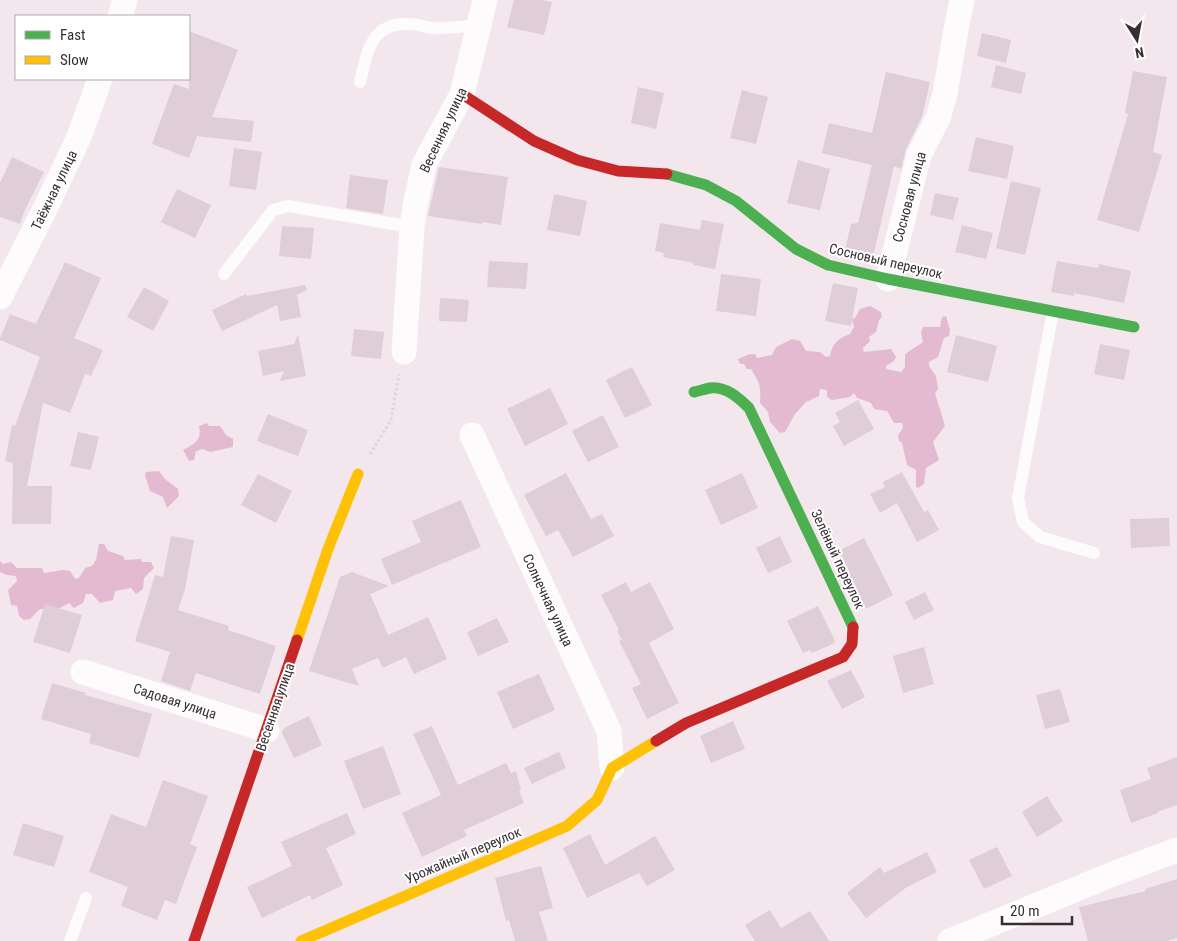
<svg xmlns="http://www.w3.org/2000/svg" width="1177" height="941" font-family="'Roboto Condensed',sans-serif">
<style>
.forest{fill:#e4bad1}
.building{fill:#dfcdd7}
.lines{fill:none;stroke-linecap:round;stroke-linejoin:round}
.path{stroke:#dbd8d9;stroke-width:3;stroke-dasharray:2.5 2.5;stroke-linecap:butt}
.lane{stroke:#fdfbfc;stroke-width:12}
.street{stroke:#fdfbfc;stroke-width:25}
.fast{stroke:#4caf50;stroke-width:11}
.slow{stroke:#ffc107;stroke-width:11}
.jam{stroke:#c62828;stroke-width:11}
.labels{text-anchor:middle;stroke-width:4;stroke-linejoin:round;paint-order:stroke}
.street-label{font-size:14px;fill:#372e33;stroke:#fff}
</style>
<rect width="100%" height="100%" fill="#f3e7ed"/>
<path class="forest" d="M 870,306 L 881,312 L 882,317 L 879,320 L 876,332 L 869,337 L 870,341 L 863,348 L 864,352 L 891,349 L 896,357 L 894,361 L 886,366 L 886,369 L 901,372 L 905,367 L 905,354 L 923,342 L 921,333 L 923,327 L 940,327 L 942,317 L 946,316 L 950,330 L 949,336 L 944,338 L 938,357 L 929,362 L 929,366 L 936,376 L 938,389 L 935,393 L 945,426 L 933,442 L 939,460 L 926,468 L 924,484 L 918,488 L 916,486 L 916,470 L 907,465 L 902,443 L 899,441 L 898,435 L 903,428 L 902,423 L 894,423 L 887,411 L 874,409 L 871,403 L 857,398 L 854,393 L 850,397 L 832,400 L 827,397 L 827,390 L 820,389 L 819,396 L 806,402 L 795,414 L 785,432 L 780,433 L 770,422 L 768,412 L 760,403 C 761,385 760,384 751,369 L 747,369 L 744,364 L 740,364 L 738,359 L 750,354 L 755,354 L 757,358 L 772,355 L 776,347 L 792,339 L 800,341 L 806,351 L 820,352 L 826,357 L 830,356 C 833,342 838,339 850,334 L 854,327 L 852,319 L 855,318 L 860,309 Z
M 207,423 L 209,426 L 220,426 L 226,435 L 233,439 L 233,447 L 210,452 L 203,449 L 196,451 L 194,460 L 189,461 L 183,450 C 195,443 202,441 199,426 Z
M 159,471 L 165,479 L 178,489 L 179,496 L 167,508 L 163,497 L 150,491 L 145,475 L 146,472 Z
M 99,544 L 104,544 L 108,551 L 123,556 L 125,560 L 141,559 L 142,562 L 151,562 L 154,568 L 144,578 L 143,589 L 136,594 L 131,588 L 115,591 L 113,600 L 100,603 L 92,594 L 86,594 L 83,603 L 74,608 L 69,603 L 60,608 L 40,609 L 30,619 L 24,620 L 19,616 L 17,606 L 11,605 L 8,590 L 17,581 L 16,576 L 7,575 L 0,572 L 0,561 L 3,564 L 11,562 L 17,568 L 42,568 L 44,573 L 63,570 L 70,571 L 75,579 L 79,578 L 85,568 L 92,566 L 96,560 Z"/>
<path class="building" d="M 514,0 L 542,0 L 552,2 L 544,35 L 507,27 Z
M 189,31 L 238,50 L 212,117 L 254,121 L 251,142 L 197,136 L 189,158 L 152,144 L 174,84 L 189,89 Z
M 982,33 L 1011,40 L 1006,63 L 977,56 Z
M 996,65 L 1026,73 L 1021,94 L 991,87 Z
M 1133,71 L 1167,77 L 1153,152 L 1162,155 L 1139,232 L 1097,220 L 1128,114 L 1125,113 Z
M 886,72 L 930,82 L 922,117 L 906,149 L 901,169 L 894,166 L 873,257 L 845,250 L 851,224 L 858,223 L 872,165 L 822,153 L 829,123 L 872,133 Z
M 638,87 L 664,93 L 656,129 L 631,123 Z
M 742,90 L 768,97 L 756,144 L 730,138 Z
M 976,137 L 1014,146 L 1007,179 L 968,171 Z
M 234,148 L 262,152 L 256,190 L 229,186 Z
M 12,157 L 44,172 L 24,212 L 20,224 L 0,217 L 0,183 Z
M 798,160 L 830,169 L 820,210 L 787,203 Z
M 439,167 L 508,177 L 501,225 L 482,222 L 482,224 L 428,216 Z
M 350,175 L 388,180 L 383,214 L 346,208 Z
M 1011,181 L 1041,188 L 1025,255 L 996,248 Z
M 177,189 L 211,205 L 195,238 L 161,222 Z
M 935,193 L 959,198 L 953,220 L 930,215 Z
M 554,194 L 587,201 L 580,236 L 547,230 Z
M 702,220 L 724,224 L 715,269 L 693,265 L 694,263 L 663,257 L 664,253 L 655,251 L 660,223 L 700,230 Z
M 962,225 L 993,233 L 986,259 L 955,252 Z
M 282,226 L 314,228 L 311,259 L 279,256 Z
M 489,261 L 528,263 L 526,289 L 487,287 Z
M 1057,261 L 1098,268 L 1099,264 L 1131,271 L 1124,303 L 1074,293 L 1074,296 L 1051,292 Z
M 65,262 L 101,278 L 74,338 L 103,350 L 91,376 L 85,374 L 70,413 L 43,403 L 27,486 L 52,486 L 51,524 L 12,524 L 13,463 L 5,461 L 12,425 L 15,426 L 40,357 L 0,340 L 0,338 L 10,314 L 36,324 Z
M 721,274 L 761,279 L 756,316 L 716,311 Z
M 833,283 L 858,288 L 851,326 L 825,321 Z
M 305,285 L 307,290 L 297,295 L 301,317 L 280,321 L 277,305 L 222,331 L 212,310 L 246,294 L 247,296 Z
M 144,287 L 169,301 L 153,331 L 127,317 Z
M 440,298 L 469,300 L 467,322 L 439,321 Z
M 354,329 L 384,332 L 381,359 L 351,356 Z
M 298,334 L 306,376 L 280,381 L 284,371 L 263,376 L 258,351 L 294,344 Z
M 956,335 L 997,346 L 988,382 L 947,372 Z
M 1100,344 L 1130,350 L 1124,380 L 1094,374 Z
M 632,367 L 652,405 L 625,418 L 606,380 Z
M 550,388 L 568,424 L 525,446 L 507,409 Z
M 858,400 L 874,429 L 844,446 L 833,426 L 840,422 L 835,413 Z
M 268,414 L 308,430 L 298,456 L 257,441 Z
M 603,415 L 619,447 L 588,462 L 572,431 Z
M 78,432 L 99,437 L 91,470 L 70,466 Z
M 902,472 L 924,512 L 928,510 L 939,530 L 917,542 L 897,503 L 880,513 L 870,494 L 885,487 L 883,482 Z
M 566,473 L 591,519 L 602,514 L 614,536 L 573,557 L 558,530 L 546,536 L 524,495 Z
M 742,473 L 758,508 L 721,525 L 705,490 Z
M 258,474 L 292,491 L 276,523 L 241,505 Z
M 461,500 L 481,547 L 392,585 L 381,559 L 421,542 L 412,521 Z
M 1169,518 L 1170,546 L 1131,548 L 1130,519 Z
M 171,536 L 194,540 L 185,589 L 178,610 L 229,626 L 228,630 L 276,646 L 260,694 L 196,673 L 190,691 L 161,681 L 170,652 L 135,641 L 155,575 L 163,577 Z
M 780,536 L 792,562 L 768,573 L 756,548 Z
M 864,538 L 893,595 L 866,609 L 848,574 L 850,573 L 839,551 Z
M 352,572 L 389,586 L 370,594 L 388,635 L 428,617 L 447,659 L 414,674 L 406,657 L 383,668 L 378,658 L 352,669 L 359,686 L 309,671 L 340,577 Z
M 626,582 L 631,592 L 650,582 L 674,629 L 649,643 L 679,703 L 647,719 L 632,688 L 641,684 L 619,641 L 622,640 L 617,631 L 619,630 L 601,595 Z
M 925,592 L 934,610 L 914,620 L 905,602 Z
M 45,604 L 82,615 L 70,653 L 33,642 Z
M 818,606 L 835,641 L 833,644 L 812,653 L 810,650 L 803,653 L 787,621 Z
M 497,618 L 509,642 L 478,656 L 467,632 Z
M 924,647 L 934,684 L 903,693 L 893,656 Z
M 851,670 L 865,697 L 842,709 L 827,681 Z
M 539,674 L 555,710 L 513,729 L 497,692 Z
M 52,683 L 86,693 L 85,695 L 152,714 L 139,758 L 89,743 L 91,734 L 41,719 Z
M 1060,689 L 1070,722 L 1045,729 L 1036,695 Z
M 309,716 L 322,745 L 294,758 L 282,733 L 284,728 Z
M 733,721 L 745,749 L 711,763 L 700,736 Z
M 432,726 L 458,785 L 506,763 L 511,773 L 516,771 L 521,790 L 519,790 L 524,803 L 464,830 L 467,836 L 422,857 L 402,813 L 441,795 L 413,734 Z
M 383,746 L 401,794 L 363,809 L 344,761 Z
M 559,752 L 566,768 L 532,784 L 524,768 Z
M 1177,757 L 1177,805 L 1157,812 L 1158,813 L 1131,823 L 1120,790 L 1151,779 L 1147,768 Z
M 163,780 L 208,796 L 190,844 L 197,847 L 176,904 L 165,900 L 157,920 L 121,906 L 128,887 L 89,872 L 111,814 L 146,827 Z
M 1047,796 L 1063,821 L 1037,837 L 1022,812 Z
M 347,813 L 356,834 L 326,848 L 343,885 L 312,900 L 310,895 L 262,918 L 247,887 L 292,866 L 281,842 Z
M 23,823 L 64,836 L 54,867 L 13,855 Z
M 590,834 L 605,865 L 655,836 L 675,870 L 647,886 L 639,873 L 587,898 L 563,848 Z
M 997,847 L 1012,876 L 984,889 L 969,860 Z
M 927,852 L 937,872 L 907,887 L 866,918 L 847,893 L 880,867 L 884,873 Z
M 541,866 L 553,908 L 539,912 L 548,941 L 515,941 L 509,920 L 506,921 L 495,878 Z
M 1177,879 L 1177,938 L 1167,941 L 1088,941 L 1079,907 L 1146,891 L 1145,889 Z
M 770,910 L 781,928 L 810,911 L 829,941 L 755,941 L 745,925 Z"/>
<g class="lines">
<path class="path" d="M 370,454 L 391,420 L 399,374"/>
<path class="lane" d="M 360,82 C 367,52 371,22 409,24 C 417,24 425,27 432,28 C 448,29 464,26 479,25
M 224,274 L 273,210 L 288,206 L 412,227
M 1053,311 L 1018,498 L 1023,522 L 1040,537 L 1094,553
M 70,941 L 86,898"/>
<path class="street" d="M 120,16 L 125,0
M 888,279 L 919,155 L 938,118 L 945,94 L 955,35 L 962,0
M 0,297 L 45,209 L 79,137 L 100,79
M 404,352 L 412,227 L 415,206 L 424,165 L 462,94 L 485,0
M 472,435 L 609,731 L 612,768
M 83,672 L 267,730
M 950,941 L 1113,874 L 1177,850"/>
<path class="fast" d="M 667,174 L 706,185 L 736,201 L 796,249 L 828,265 L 888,279 L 1134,327
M 694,392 C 699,391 705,389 710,388 C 726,386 739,398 749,408 L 853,627"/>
<path class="slow" d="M 297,640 L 328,549 L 358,474
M 301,941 L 567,826 L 597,800 L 612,768 L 656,741"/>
<path class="jam" d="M 462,94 L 534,141 L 577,160 L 618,171 L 667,174
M 656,741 L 686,723 L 843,657 L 852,644 L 853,627
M 194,941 L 297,640"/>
</g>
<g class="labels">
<g class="street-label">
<text transform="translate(443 130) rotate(-65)" y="5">Весенняя улица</text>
<text transform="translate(54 190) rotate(-64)" y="5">Таёжная улица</text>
<text transform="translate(909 197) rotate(-75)" y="5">Сосновая улица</text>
<text transform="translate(886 261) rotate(13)" y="5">Сосновый переулок</text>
<text transform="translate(838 559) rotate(65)" y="5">Зелёный переулок</text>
<text transform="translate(548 600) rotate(65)" y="5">Солнечная улица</text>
<text transform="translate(175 701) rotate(18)" y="5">Садовая улица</text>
<text transform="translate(275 707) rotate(-71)" y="5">Весенняя улица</text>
<text transform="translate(463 855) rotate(-23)" y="5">Урожайный переулок</text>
</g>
</g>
<rect x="15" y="15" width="175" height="65" fill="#ffffff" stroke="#afabad"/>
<rect x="25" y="31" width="25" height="8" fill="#4caf50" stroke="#afabad"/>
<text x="60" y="40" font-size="15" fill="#372e33">Fast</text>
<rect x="25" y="56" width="25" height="8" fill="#ffc107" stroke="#afabad"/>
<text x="60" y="65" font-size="15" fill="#372e33">Slow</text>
<g transform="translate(1137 40) rotate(169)" stroke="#ffffff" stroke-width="4" paint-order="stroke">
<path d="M0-4L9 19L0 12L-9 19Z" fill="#372e33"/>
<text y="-8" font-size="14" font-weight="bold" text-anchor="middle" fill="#372e33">N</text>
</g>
<path d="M1002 916v8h70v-8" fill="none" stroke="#372e33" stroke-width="2.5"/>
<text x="1010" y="916" font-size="15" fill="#372e33" stroke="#ffffff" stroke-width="4" paint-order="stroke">20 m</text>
</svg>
